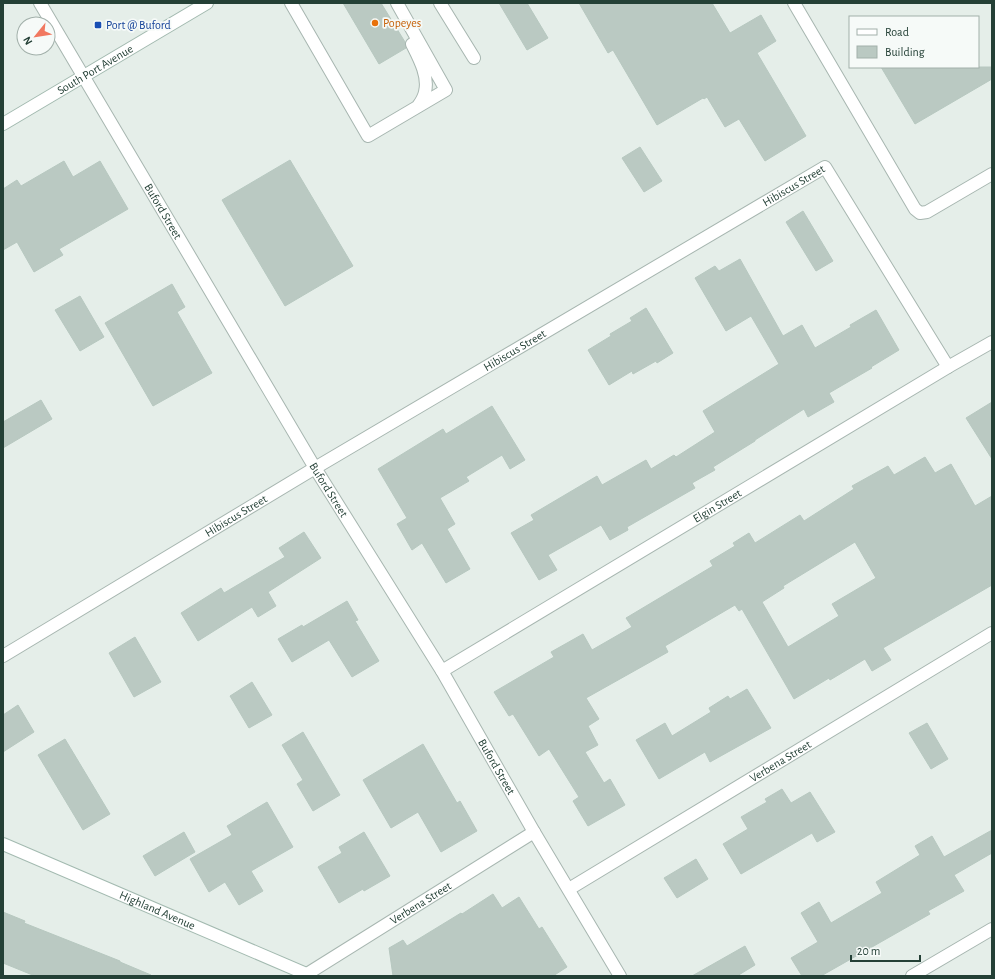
<svg xmlns="http://www.w3.org/2000/svg" width="995" height="979" font-family="'Alegreya Sans',sans-serif">
<style>
.building{fill:#bac9c2;stroke:#b7c8c0;fill-rule:evenodd}
.lines{fill:none;stroke-linecap:round;stroke-linejoin:round}
.lane-casing{stroke:#a7b6b0;stroke-width:14}
.street-casing{stroke:#a7b6b0;stroke-width:14}
.secondary-casing{stroke:#a3bab0;stroke-width:14}
.lane{stroke:#fff;stroke-width:12}
.street{stroke:#fff;stroke-width:12}
.secondary{stroke:#fff;stroke-width:12}
.food-dot{fill:#e8710a;stroke:#f6faf8;stroke-width:1.5}
.transit-dot{fill:#1a4fb4;stroke:#f6faf8;stroke-width:1.5}
.labels{text-anchor:middle;stroke-width:3.5;stroke-linejoin:round;paint-order:stroke}
.food-label{font-size:12px;fill:#c56008;stroke:#f6faf8;text-anchor:start}
.transit-label{font-size:12px;fill:#164399;stroke:#f6faf8;text-anchor:start}
.street-label{font-size:12px;fill:#244036;stroke:#f6faf8}
</style>
<rect width="100%" height="100%" fill="#e5eee9"/>
<path class="building" d="M 343,3 L 381,3 L 405,42 L 406,48 L 379,64 Z
M 499,3 L 527,3 L 548,38 L 527,50 Z
M 579,3 L 712,3 L 730,33 L 761,15 L 776,41 L 757,53 L 806,136 L 765,161 L 739,119 L 725,127 L 707,97 L 704,99 L 703,98 L 657,125 L 613,50 L 608,53 Z
M 881,67 L 992,67 L 992,79 L 915,124 Z
M 640,147 L 662,181 L 644,192 L 622,158 Z
M 290,160 L 353,266 L 285,306 L 222,200 Z
M 64,161 L 73,177 L 100,161 L 128,209 L 59,249 L 63,255 L 34,272 L 17,242 L 3,250 L 3,189 L 17,180 L 21,186 Z
M 803,211 L 833,261 L 816,271 L 786,222 Z
M 740,259 L 783,336 L 802,325 L 815,348 L 851,327 L 850,325 L 876,310 L 899,350 L 871,367 L 872,368 L 829,393 L 834,402 L 808,417 L 804,409 L 755,440 L 755,441 L 713,467 L 715,470 L 692,483 L 695,488 L 627,527 L 628,530 L 610,540 L 601,525 L 548,555 L 557,570 L 539,580 L 511,533 L 534,520 L 531,515 L 597,476 L 602,485 L 646,460 L 651,469 L 674,455 L 676,457 L 715,432 L 703,411 L 779,364 L 751,316 L 726,331 L 695,278 L 715,266 L 719,271 Z
M 172,284 L 185,307 L 177,312 L 212,373 L 153,406 L 105,323 Z
M 80,296 L 104,337 L 80,351 L 55,310 Z
M 646,308 L 673,353 L 657,363 L 656,361 L 633,374 L 632,371 L 609,385 L 588,350 L 611,336 L 610,334 L 632,321 L 630,318 Z
M 41,400 L 52,419 L 3,448 L 3,422 Z
M 992,402 L 992,459 L 966,418 Z
M 492,406 L 525,460 L 510,469 L 502,455 L 466,477 L 469,481 L 440,498 L 455,524 L 447,529 L 470,569 L 446,583 L 422,543 L 412,550 L 397,524 L 407,518 L 378,469 L 443,429 L 446,434 Z
M 925,457 L 935,473 L 951,464 L 975,506 L 992,496 L 992,585 L 883,648 L 891,660 L 872,671 L 865,659 L 830,680 L 829,678 L 794,699 L 742,609 L 739,611 L 735,605 L 665,646 L 668,652 L 586,698 L 599,719 L 588,726 L 598,745 L 585,752 L 604,783 L 610,779 L 625,805 L 588,826 L 573,801 L 579,797 L 549,749 L 539,756 L 513,714 L 509,716 L 494,692 L 554,657 L 551,652 L 583,634 L 592,650 L 632,627 L 626,618 L 713,566 L 710,561 L 735,546 L 733,543 L 749,533 L 755,543 L 800,515 L 804,521 L 854,489 L 852,486 L 888,466 L 894,475 ZM 855,542 L 876,578 L 832,604 L 839,616 L 788,647 L 762,602 L 784,588 L 783,586 Z
M 304,532 L 321,558 L 268,592 L 276,606 L 258,617 L 252,607 L 198,641 L 181,613 L 221,588 L 224,593 L 285,557 L 279,548 Z
M 347,601 L 358,620 L 355,621 L 379,661 L 352,677 L 329,640 L 292,662 L 278,639 L 302,625 L 303,627 Z
M 135,637 L 161,682 L 134,697 L 109,653 Z
M 252,682 L 272,715 L 249,728 L 230,696 Z
M 747,689 L 771,728 L 710,762 L 705,752 L 659,779 L 636,740 L 665,723 L 672,736 L 711,712 L 709,708 L 728,696 L 730,699 Z
M 18,705 L 34,732 L 3,752 L 3,715 Z
M 927,723 L 948,759 L 931,769 L 909,733 Z
M 303,732 L 340,795 L 313,811 L 297,784 L 303,780 L 282,745 Z
M 65,739 L 110,814 L 83,830 L 38,755 Z
M 423,744 L 457,803 L 460,801 L 477,831 L 441,852 L 418,812 L 391,828 L 363,780 Z
M 782,789 L 791,803 L 810,792 L 835,832 L 817,842 L 812,833 L 741,874 L 723,844 L 748,829 L 741,817 L 767,802 L 765,799 Z
M 267,802 L 293,847 L 251,871 L 263,891 L 239,905 L 225,882 L 209,892 L 190,859 L 232,835 L 227,826 Z
M 992,830 L 992,853 L 954,875 L 964,891 L 928,911 L 930,914 L 821,976 L 802,976 L 791,958 L 818,942 L 801,913 L 819,902 L 831,923 L 882,893 L 876,882 L 920,855 L 915,846 L 932,836 L 944,857 Z
M 184,832 L 195,852 L 155,876 L 143,856 Z
M 364,832 L 390,876 L 364,891 L 363,889 L 339,903 L 318,867 L 342,853 L 339,847 Z
M 696,859 L 708,879 L 677,898 L 664,878 Z
M 493,894 L 502,908 L 519,897 L 539,929 L 542,927 L 567,967 L 553,976 L 393,976 L 389,948 L 403,940 L 407,946 L 461,913 L 462,914 Z
M 3,912 L 25,921 L 24,923 L 120,961 L 120,962 L 151,975 L 151,976 L 35,976 L 3,963 Z
M 745,946 L 755,965 L 737,976 L 692,976 Z"/>
<g class="lines">
<defs>
<path id="lane" d="M 291,3 L 368,136 L 446,90 L 397,3
M 440,3 L 474,58
M 794,3 L 915,209 L 920,213 L 927,212 L 992,174
M 412,44 C 419,58 429,76 425,92 C 424,97 421,102 418,106"/>
<g id="street">
<path id="s1" d="M 40,3 L 315,468 L 442,671 L 534,832 L 620,976"/>
<path id="s2" d="M 3,656 L 315,468 L 825,167 L 948,367"/>
<path id="s3" d="M 442,671 L 948,367 L 992,342"/>
<path id="s4" d="M 569,889 L 992,633"/>
<path id="s5" d="M 307,974 L 534,832"/>
<path d="M 912,976 L 992,929"/>
</g>
<g id="secondary">
<path id="s6" d="M 3,124 L 207,3"/>
<path id="s7" d="M 3,844 L 311,976"/>
</g>
</defs>
<use href="#lane" class="lane-casing"/>
<use href="#street" class="street-casing"/>
<use href="#secondary" class="secondary-casing"/>
<use href="#lane" class="lane"/>
<use href="#street" class="street"/>
<use href="#secondary" class="secondary"/>
</g>
<circle class="food-dot" cx="375" cy="23" r="4"/>
<rect class="transit-dot" x="94" y="21" width="8" height="8" rx="2"/>
<g class="labels">
<g class="food-label">
<text x="383" y="27">Popeyes</text>
</g>
<g class="transit-label">
<text x="106" y="29">Port @ Buford</text>
</g>
<g class="street-label">
<text dy="4" stroke="none"><textPath href="#s6" startOffset="107">South Port Avenue</textPath></text>
<text dy="4" stroke="none"><textPath href="#s2" startOffset="920">Hibiscus Street</textPath></text>
<text dy="4" stroke="none"><textPath href="#s1" startOffset="242">Buford Street</textPath></text>
<text dy="4" stroke="none"><textPath href="#s2" startOffset="596">Hibiscus Street</textPath></text>
<text dy="4" stroke="none"><textPath href="#s1" startOffset="566">Buford Street</textPath></text>
<text dy="4" stroke="none"><textPath href="#s3" startOffset="321">Elgin Street</textPath></text>
<text dy="4" stroke="none"><textPath href="#s2" startOffset="272">Hibiscus Street</textPath></text>
<text dy="4" stroke="none"><textPath href="#s4" startOffset="247">Verbena Street</textPath></text>
<text dy="4" stroke="none"><textPath href="#s1" startOffset="890">Buford Street</textPath></text>
<text dy="4" stroke="none"><textPath href="#s5" startOffset="134">Verbena Street</textPath></text>
<text dy="4" stroke="none"><textPath href="#s7" startOffset="168">Highland Avenue</textPath></text>
</g>
</g>
<rect width="995" height="979" fill="none" stroke="#244036" stroke-width="8"/>
<rect x="849" y="16" width="130" height="52" fill="#f6faf8" stroke="#a2b0aa"/>
<rect x="857" y="29" width="20" height="6" fill="#ffffff" stroke="#a2b0aa"/>
<text x="885" y="36" font-size="12" fill="#244036">Road</text>
<rect x="857" y="46" width="20" height="12" fill="#bac9c2" stroke="#a2b0aa"/>
<text x="885" y="56" font-size="12" fill="#244036">Building</text>
<g transform="translate(36 36) rotate(240)"><circle r="19" fill="#f6faf8" stroke="#a2b0aa"/>
<path d="M0-3L7 15L0 10L-7 15Z" fill="#f17860"/>
<text y="-6" font-size="11" font-weight="bold" text-anchor="middle" fill="#244036">N</text>
</g>
<path d="M851 955v6h69v-6" fill="none" stroke="#244036" stroke-width="2"/>
<text x="857" y="955" font-size="12" fill="#244036" stroke="#f6faf8" stroke-width="3" paint-order="stroke">20 m</text>
</svg>
